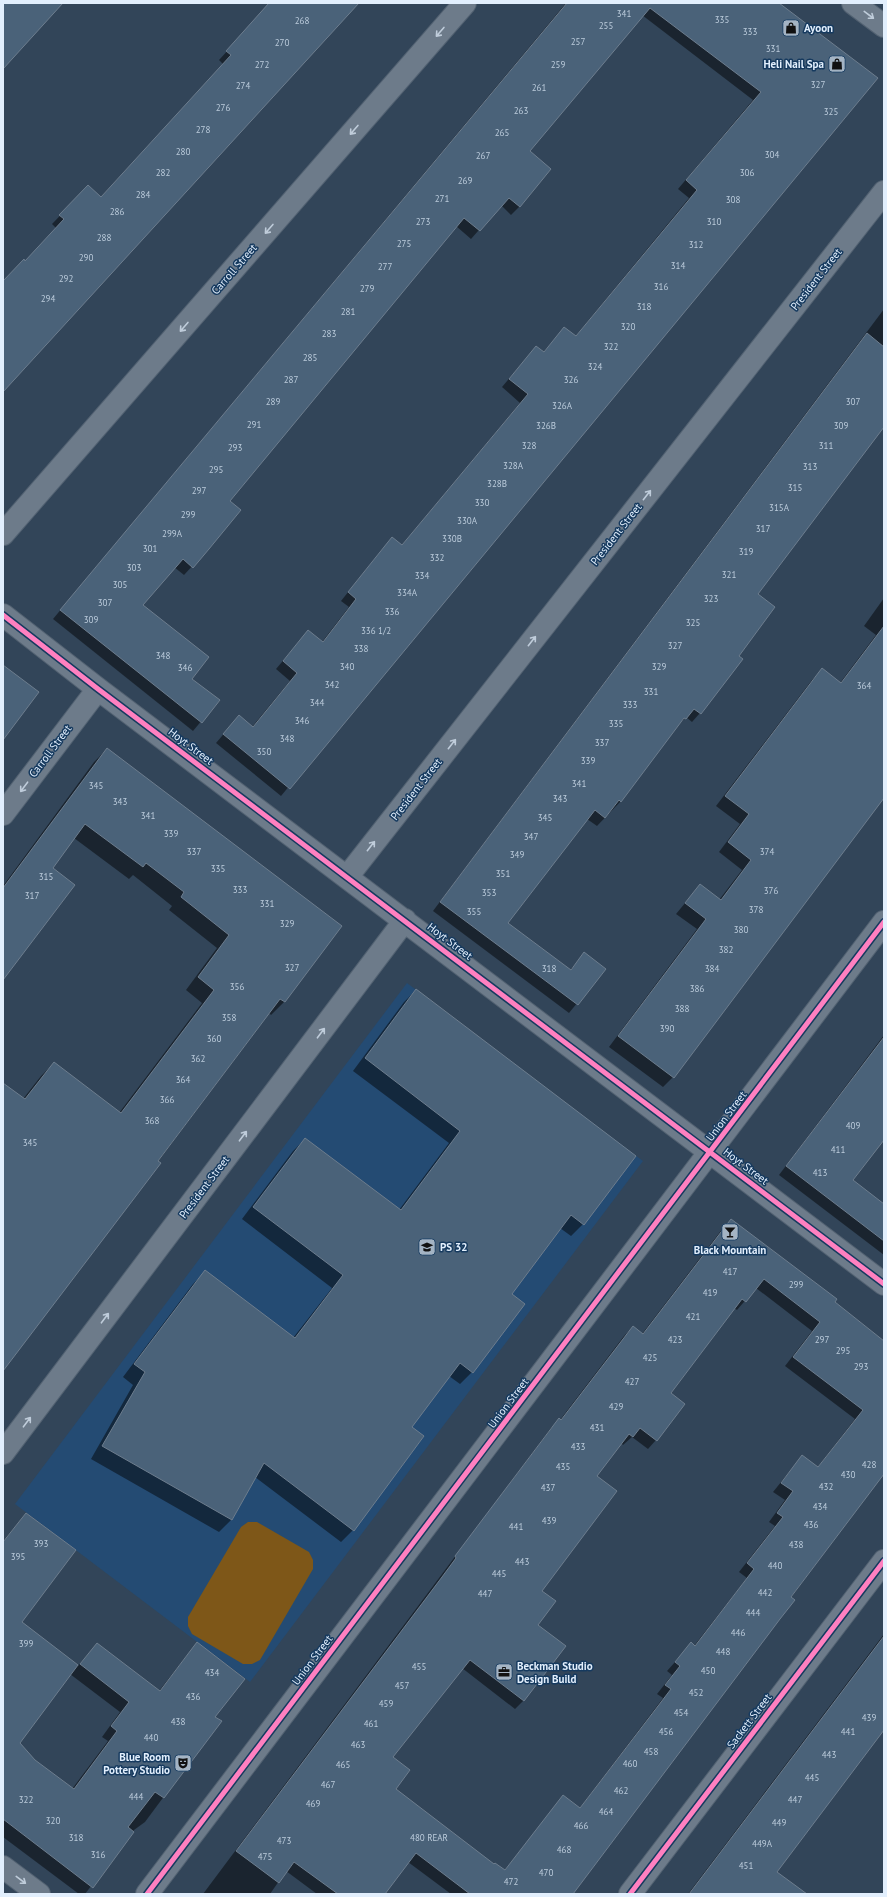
<svg xmlns="http://www.w3.org/2000/svg" width="887" height="1897" font-family="'PT Sans',sans-serif">
<style>
.built{fill:#244b73}
.green{fill:#7e5718}
.shadow{fill:#0007;fill-rule:evenodd}
.building{fill:#4a6279;stroke:#6d7d8e;fill-rule:evenodd}
.lines{fill:none;stroke-linecap:round;stroke-linejoin:round}
.minor-casing{stroke:#536272;stroke-width:24}
.tertiary-casing{stroke:#536272;stroke-width:24}
.minor{stroke:#6d7b8a;stroke-width:22}
.tertiary{stroke:#6d7b8a;stroke-width:22}
.cycleway-casing{stroke:#163a5f;stroke-width:8}
.cycleway{stroke:#ff80c0;stroke-width:5}
.oneway{stroke:#bfccda}
.labels{text-anchor:middle;stroke-width:3;stroke-linejoin:round;paint-order:stroke}
.number-label{font-size:9px;fill:#bcccdc}
.poi-label{font-size:11px;font-weight:bold;fill:#e2effd;stroke:#163a5f;text-anchor:start}
.street-label{font-size:11px;fill:#e2effd;stroke:#163a5f}
</style>
<rect width="100%" height="100%" fill="#324559"/>
<path class="built" d="M 407,983 L 643,1161 L 250,1682 L 15,1504 Z"/>
<path class="green" d="M 248,1522 L 257,1522 L 309,1552 L 313,1560 L 313,1569 L 260,1660 L 252,1664 L 243,1664 L 192,1634 L 188,1626 L 188,1617 L 241,1527 Z"/>
<path class="shadow" d="M 271,3 L 357,3 L 3,391 L 3,279 L 5,280 L 25,262 L 56,228 L 52,224 L 88,187 L 100,198 L 223,64 L 219,60 Z
M 566,3 L 778,3 L 876,78 L 281,796 L 216,743 L 239,716 L 252,727 L 290,681 L 276,669 L 308,631 L 322,642 L 349,607 L 341,601 L 384,547 L 401,546 L 520,403 L 502,387 L 536,347 L 543,353 L 564,328 L 575,337 L 689,198 L 678,189 L 753,100 L 642,15 L 529,151 L 550,169 L 519,207 L 511,215 L 501,205 L 471,239 L 456,226 L 229,501 L 208,549 L 184,575 L 174,567 L 141,605 L 191,679 L 218,701 L 193,731 L 53,619 Z
M 884,309 L 884,425 L 757,594 L 737,656 L 700,713 L 692,722 L 686,717 L 676,727 L 621,801 L 597,826 L 587,819 L 507,923 L 570,970 L 585,954 L 605,969 L 569,1013 L 433,911 Z
M 884,598 L 884,796 L 673,1077 L 663,1087 L 609,1047 L 697,929 L 676,914 L 700,885 L 719,900 L 742,870 L 719,852 L 740,824 L 716,806 L 812,680 L 822,670 L 840,683 L 876,635 L 864,626 Z
M 107,749 L 341,926 L 284,1002 L 271,1015 L 269,1013 L 3,1369 L 3,1084 L 23,1099 L 41,1076 L 54,1063 L 119,1113 L 202,1003 L 186,990 L 217,948 L 169,910 L 172,906 L 133,875 L 129,879 L 74,838 L 51,868 L 3,979 L 3,886 L 94,762 Z
M 416,990 L 583,1224 L 571,1236 L 560,1228 L 510,1294 L 523,1304 L 472,1372 L 460,1384 L 449,1376 L 411,1427 L 423,1437 L 353,1530 L 341,1542 L 255,1477 L 231,1520 L 219,1532 L 91,1459 L 133,1385 L 123,1377 L 193,1284 L 205,1272 L 293,1338 L 332,1288 L 242,1219 L 293,1151 L 305,1139 L 399,1210 L 449,1143 L 353,1071 L 404,1002 Z
M 884,1035 L 884,1138 L 852,1181 L 884,1205 L 884,1255 L 779,1175 Z
M 731,1220 L 884,1341 L 884,1472 L 571,1894 L 451,1894 L 408,1862 L 384,1894 L 317,1894 L 286,1871 L 270,1894 L 203,1894 L 551,1428 L 560,1420 L 624,1336 L 633,1327 L 642,1334 L 723,1228 ZM 756,1288 L 812,1331 L 785,1366 L 855,1419 L 817,1468 L 802,1456 L 773,1492 L 785,1500 L 769,1522 L 775,1526 L 739,1572 L 747,1578 L 694,1646 L 691,1644 L 667,1671 L 672,1675 L 657,1694 L 663,1698 L 579,1809 L 563,1797 L 504,1871 L 494,1865 L 394,1790 L 392,1757 L 462,1668 L 515,1709 L 524,1700 L 541,1591 L 595,1476 L 621,1443 L 623,1445 L 632,1437 L 648,1449 L 656,1440 L 670,1394 L 734,1308 L 737,1310 Z
M 26,1514 L 20,1622 L 78,1666 L 97,1644 L 159,1691 L 188,1654 L 197,1644 L 214,1717 L 220,1721 L 145,1822 L 134,1830 L 85,1894 L 79,1894 L 3,1837 L 3,1541 ZM 70,1674 L 120,1712 L 102,1737 L 108,1741 L 72,1789 L 34,1760 L 19,1743 Z
M 884,1634 L 884,1729 L 775,1872 L 784,1894 L 688,1894 Z"/>
<path class="building" d="M 3,3 L 63,3 L 3,69 Z
M 269,3 L 359,3 L 3,392 L 3,281 L 24,259 L 25,261 L 64,219 L 59,215 L 88,185 L 101,197 L 231,55 L 226,51 Z
M 567,3 L 779,3 L 878,78 L 290,789 L 223,734 L 239,715 L 253,727 L 297,673 L 283,661 L 308,630 L 323,642 L 356,599 L 348,592 L 392,537 L 402,545 L 528,394 L 509,379 L 536,346 L 544,352 L 564,327 L 576,336 L 697,190 L 686,180 L 761,92 L 650,8 L 530,151 L 551,169 L 520,207 L 509,198 L 480,231 L 464,218 L 230,501 L 241,510 L 209,549 L 193,568 L 183,559 L 143,605 L 209,657 L 192,679 L 220,700 L 202,723 L 60,610 Z
M 867,333 L 884,347 L 884,427 L 758,594 L 775,607 L 739,656 L 743,659 L 701,714 L 694,709 L 686,719 L 684,718 L 621,802 L 619,800 L 605,818 L 595,810 L 508,923 L 571,970 L 584,952 L 606,969 L 578,1005 L 440,902 Z
M 884,626 L 884,798 L 674,1078 L 618,1036 L 706,919 L 685,903 L 700,884 L 721,900 L 751,860 L 728,842 L 749,814 L 725,796 L 822,668 L 841,683 Z
M 3,665 L 39,692 L 3,740 Z
M 107,748 L 342,926 L 285,1002 L 280,999 L 158,1161 L 161,1163 L 3,1371 L 3,1083 L 25,1099 L 54,1062 L 121,1113 L 214,990 L 198,977 L 229,935 L 181,897 L 184,892 L 146,863 L 143,867 L 85,824 L 53,868 L 75,885 L 3,980 L 3,888 Z
M 416,989 L 636,1156 L 584,1225 L 571,1215 L 512,1294 L 525,1304 L 473,1373 L 460,1363 L 412,1427 L 424,1436 L 354,1531 L 264,1463 L 232,1520 L 102,1446 L 145,1372 L 134,1364 L 205,1270 L 295,1338 L 343,1275 L 253,1207 L 305,1138 L 401,1210 L 460,1131 L 365,1058 Z
M 884,1037 L 884,1140 L 853,1180 L 884,1204 L 884,1241 L 786,1166 Z
M 731,1219 L 837,1299 L 835,1302 L 884,1341 L 884,1474 L 791,1597 L 795,1600 L 780,1619 L 573,1894 L 470,1894 L 416,1853 L 385,1894 L 338,1894 L 294,1862 L 279,1883 L 236,1851 L 442,1577 L 456,1558 L 455,1556 L 559,1418 L 561,1420 L 633,1326 L 643,1334 ZM 764,1279 L 820,1322 L 793,1357 L 863,1410 L 818,1467 L 802,1455 L 781,1483 L 793,1491 L 777,1513 L 783,1517 L 747,1563 L 754,1569 L 695,1646 L 691,1642 L 675,1662 L 680,1666 L 665,1685 L 671,1689 L 580,1808 L 563,1795 L 505,1870 L 495,1863 L 494,1864 L 396,1789 L 410,1770 L 393,1757 L 470,1660 L 524,1701 L 566,1646 L 538,1625 L 556,1601 L 542,1591 L 617,1491 L 597,1476 L 629,1434 L 633,1437 L 640,1428 L 657,1441 L 685,1404 L 671,1393 L 742,1299 L 746,1302 Z
M 26,1513 L 76,1550 L 22,1622 L 78,1665 L 20,1743 L 35,1760 L 74,1789 L 117,1731 L 111,1726 L 129,1702 L 80,1664 L 97,1643 L 160,1691 L 197,1642 L 245,1679 L 215,1717 L 222,1721 L 164,1798 L 155,1792 L 128,1827 L 134,1832 L 93,1888 L 3,1819 L 3,1542 Z
M 884,1636 L 884,1730 L 777,1872 L 807,1894 L 689,1894 Z"/>
<g class="lines">
<defs>
<path id="minor" d="M 3,534 L 465,3
M 3,615 L 98,689 L 884,1284
M 3,814 L 98,689
M 347,877 L 884,192
M 3,1453 L 405,920
M 3,1867 L 39,1894
M 630,1894 L 884,1561"/>
<path id="tertiary" d="M 853,3 L 884,26
M 147,1894 L 884,922"/>
</defs>
<use href="#minor" class="minor-casing"/>
<use href="#tertiary" class="tertiary-casing"/>
<use href="#minor" class="minor"/>
<use href="#tertiary" class="tertiary"/>
<defs>
<path id="cycleway" d="M 3,615 L 98,689 L 884,1284
M 147,1894 L 884,922
M 630,1894 L 884,1561"/>
</defs>
<use href="#cycleway" class="cycleway-casing"/>
<use href="#cycleway" class="cycleway"/>
</g>
<defs><path id="oneway-shaft" d="M-6 0H5M1.5-3L5.5 0L1.5 3" fill="none" stroke-width="1.6" stroke-linecap="round" stroke-linejoin="round"/></defs>
<g class="oneway">
<use href="#oneway-shaft" transform="translate(869 15) rotate(37)"/>
<use href="#oneway-shaft" transform="translate(440 32) rotate(131)"/>
<use href="#oneway-shaft" transform="translate(354 130) rotate(131)"/>
<use href="#oneway-shaft" transform="translate(269 229) rotate(131)"/>
<use href="#oneway-shaft" transform="translate(184 327) rotate(131)"/>
<use href="#oneway-shaft" transform="translate(647 495) rotate(-52)"/>
<use href="#oneway-shaft" transform="translate(532 641) rotate(-52)"/>
<use href="#oneway-shaft" transform="translate(452 744) rotate(-52)"/>
<use href="#oneway-shaft" transform="translate(24 787) rotate(127)"/>
<use href="#oneway-shaft" transform="translate(371 846) rotate(-52)"/>
<use href="#oneway-shaft" transform="translate(321 1033) rotate(-53)"/>
<use href="#oneway-shaft" transform="translate(243 1136) rotate(-53)"/>
<use href="#oneway-shaft" transform="translate(105 1318) rotate(-53)"/>
<use href="#oneway-shaft" transform="translate(27 1422) rotate(-53)"/>
<use href="#oneway-shaft" transform="translate(21 1880) rotate(37)"/>
</g>
<defs>
<symbol id="shop-square" viewBox="-11 -11 22 22"><rect x="-9" y="-9" width="18" height="18" rx="4" fill="#a4b4c4" stroke="#163a5f"/><path d="M-5-2.5h2.3a2.7 3.5 0 0 1 5.4 0H5L5.5 6h-11ZM-1.5-2.5h3a1.5 2.3 0 0 0-3 0Z" fill="#111"/></symbol>
<symbol id="bar-square" viewBox="-11 -11 22 22"><rect x="-9" y="-9" width="18" height="18" rx="4" fill="#a4b4c4" stroke="#163a5f"/><path d="M-6-5H6L.8 .8V4.5H3.5V6h-7V4.5H-.8V.8Z" fill="#111"/></symbol>
<symbol id="school-square" viewBox="-11 -11 22 22"><rect x="-9" y="-9" width="18" height="18" rx="4" fill="#a4b4c4" stroke="#163a5f"/><path d="M0-5L7-2L0 1L-7-2ZM-4 1L0 2.5L4 1V4Q0 6-4 4Z" fill="#111"/></symbol>
<symbol id="office-square" viewBox="-11 -11 22 22"><rect x="-9" y="-9" width="18" height="18" rx="4" fill="#a4b4c4" stroke="#163a5f"/><path d="M-6-3h4V-5.5h4V-3h4V5H-6ZM-1-4.5V-3h2v-1.5ZM-6 0V1H6V0Z" fill="#111"/></symbol>
<symbol id="theatre-square" viewBox="-11 -11 22 22"><rect x="-9" y="-9" width="18" height="18" rx="4" fill="#a4b4c4" stroke="#163a5f"/><path d="M-5-5.5Q0-4 5-5.5V0Q5 5 0 6Q-5 5-5 0ZM-3.3-2.5H-1v1.5H-3.3ZM1-2.5H3.3v1.5H1ZM-2.8 1Q0 5.5 2.8 1Z" fill="#111"/></symbol>
</defs>
<g fill-rule="evenodd">
<use href="#shop-square" x="781" y="18" width="20" height="20"/>
<use href="#shop-square" x="827" y="54" width="20" height="20"/>
<use href="#bar-square" x="720" y="1222" width="20" height="20"/>
<use href="#school-square" x="417" y="1237" width="20" height="20"/>
<use href="#office-square" x="494" y="1662" width="20" height="20"/>
<use href="#theatre-square" x="173" y="1753" width="20" height="20"/>
</g>
<g class="labels">
<g class="number-label">
<text x="624" y="17">341</text>
<text x="722" y="23">335</text>
<text x="302" y="24">268</text>
<text x="606" y="29">255</text>
<text x="750" y="35">333</text>
<text x="578" y="45">257</text>
<text x="282" y="46">270</text>
<text x="773" y="52">331</text>
<text x="262" y="68">272</text>
<text x="558" y="68">259</text>
<text x="818" y="88">327</text>
<text x="243" y="89">274</text>
<text x="539" y="91">261</text>
<text x="223" y="111">276</text>
<text x="521" y="114">263</text>
<text x="831" y="115">325</text>
<text x="203" y="133">278</text>
<text x="502" y="136">265</text>
<text x="183" y="155">280</text>
<text x="772" y="158">304</text>
<text x="483" y="159">267</text>
<text x="163" y="176">282</text>
<text x="747" y="176">306</text>
<text x="465" y="184">269</text>
<text x="143" y="198">284</text>
<text x="442" y="202">271</text>
<text x="733" y="203">308</text>
<text x="117" y="215">286</text>
<text x="423" y="225">273</text>
<text x="714" y="225">310</text>
<text x="104" y="241">288</text>
<text x="404" y="247">275</text>
<text x="696" y="248">312</text>
<text x="86" y="261">290</text>
<text x="678" y="269">314</text>
<text x="385" y="270">277</text>
<text x="66" y="282">292</text>
<text x="661" y="290">316</text>
<text x="367" y="292">279</text>
<text x="48" y="302">294</text>
<text x="644" y="310">318</text>
<text x="348" y="315">281</text>
<text x="628" y="330">320</text>
<text x="329" y="337">283</text>
<text x="611" y="350">322</text>
<text x="310" y="361">285</text>
<text x="595" y="370">324</text>
<text x="291" y="383">287</text>
<text x="571" y="383">326</text>
<text x="273" y="405">289</text>
<text x="853" y="405">307</text>
<text x="562" y="409">326A</text>
<text x="254" y="428">291</text>
<text x="546" y="429">326B</text>
<text x="841" y="429">309</text>
<text x="529" y="449">328</text>
<text x="826" y="449">311</text>
<text x="235" y="451">293</text>
<text x="513" y="469">328A</text>
<text x="810" y="470">313</text>
<text x="216" y="473">295</text>
<text x="497" y="487">328B</text>
<text x="795" y="491">315</text>
<text x="199" y="494">297</text>
<text x="482" y="506">330</text>
<text x="779" y="511">315A</text>
<text x="188" y="518">299</text>
<text x="467" y="524">330A</text>
<text x="763" y="532">317</text>
<text x="172" y="537">299A</text>
<text x="452" y="542">330B</text>
<text x="150" y="552">301</text>
<text x="746" y="555">319</text>
<text x="437" y="561">332</text>
<text x="134" y="571">303</text>
<text x="729" y="578">321</text>
<text x="422" y="579">334</text>
<text x="120" y="588">305</text>
<text x="407" y="596">334A</text>
<text x="711" y="602">323</text>
<text x="105" y="606">307</text>
<text x="392" y="615">336</text>
<text x="91" y="623">309</text>
<text x="693" y="626">325</text>
<text x="376" y="634">336 1/2</text>
<text x="675" y="649">327</text>
<text x="361" y="652">338</text>
<text x="163" y="659">348</text>
<text x="347" y="670">340</text>
<text x="659" y="670">329</text>
<text x="185" y="671">346</text>
<text x="332" y="688">342</text>
<text x="864" y="689">364</text>
<text x="651" y="695">331</text>
<text x="317" y="706">344</text>
<text x="630" y="708">333</text>
<text x="302" y="724">346</text>
<text x="616" y="727">335</text>
<text x="287" y="742">348</text>
<text x="602" y="746">337</text>
<text x="264" y="755">350</text>
<text x="588" y="764">339</text>
<text x="579" y="787">341</text>
<text x="96" y="789">345</text>
<text x="560" y="802">343</text>
<text x="120" y="805">343</text>
<text x="148" y="819">341</text>
<text x="545" y="821">345</text>
<text x="171" y="837">339</text>
<text x="531" y="840">347</text>
<text x="194" y="855">337</text>
<text x="767" y="855">374</text>
<text x="517" y="858">349</text>
<text x="218" y="872">335</text>
<text x="503" y="877">351</text>
<text x="46" y="880">315</text>
<text x="240" y="893">333</text>
<text x="771" y="894">376</text>
<text x="489" y="896">353</text>
<text x="32" y="899">317</text>
<text x="267" y="907">331</text>
<text x="756" y="913">378</text>
<text x="474" y="915">355</text>
<text x="287" y="927">329</text>
<text x="741" y="933">380</text>
<text x="726" y="953">382</text>
<text x="292" y="971">327</text>
<text x="549" y="972">318</text>
<text x="712" y="972">384</text>
<text x="237" y="990">356</text>
<text x="697" y="992">386</text>
<text x="682" y="1012">388</text>
<text x="229" y="1021">358</text>
<text x="667" y="1032">390</text>
<text x="214" y="1042">360</text>
<text x="198" y="1062">362</text>
<text x="183" y="1083">364</text>
<text x="167" y="1103">366</text>
<text x="152" y="1124">368</text>
<text x="853" y="1129">409</text>
<text x="30" y="1146">345</text>
<text x="838" y="1153">411</text>
<text x="820" y="1176">413</text>
<text x="730" y="1275">417</text>
<text x="796" y="1288">299</text>
<text x="710" y="1296">419</text>
<text x="693" y="1320">421</text>
<text x="675" y="1343">423</text>
<text x="822" y="1343">297</text>
<text x="843" y="1354">295</text>
<text x="650" y="1361">425</text>
<text x="861" y="1370">293</text>
<text x="632" y="1385">427</text>
<text x="616" y="1410">429</text>
<text x="597" y="1431">431</text>
<text x="578" y="1450">433</text>
<text x="869" y="1468">428</text>
<text x="563" y="1470">435</text>
<text x="848" y="1478">430</text>
<text x="826" y="1490">432</text>
<text x="548" y="1491">437</text>
<text x="820" y="1510">434</text>
<text x="549" y="1524">439</text>
<text x="811" y="1528">436</text>
<text x="516" y="1530">441</text>
<text x="41" y="1547">393</text>
<text x="796" y="1548">438</text>
<text x="18" y="1560">395</text>
<text x="522" y="1565">443</text>
<text x="775" y="1569">440</text>
<text x="499" y="1577">445</text>
<text x="765" y="1596">442</text>
<text x="485" y="1597">447</text>
<text x="753" y="1616">444</text>
<text x="738" y="1636">446</text>
<text x="26" y="1647">399</text>
<text x="723" y="1655">448</text>
<text x="419" y="1670">455</text>
<text x="708" y="1674">450</text>
<text x="212" y="1676">434</text>
<text x="402" y="1689">457</text>
<text x="696" y="1696">452</text>
<text x="193" y="1700">436</text>
<text x="386" y="1707">459</text>
<text x="681" y="1716">454</text>
<text x="869" y="1721">439</text>
<text x="178" y="1725">438</text>
<text x="371" y="1727">461</text>
<text x="666" y="1735">456</text>
<text x="848" y="1735">441</text>
<text x="151" y="1741">440</text>
<text x="358" y="1748">463</text>
<text x="651" y="1755">458</text>
<text x="829" y="1758">443</text>
<text x="630" y="1767">460</text>
<text x="343" y="1768">465</text>
<text x="812" y="1781">445</text>
<text x="328" y="1788">467</text>
<text x="621" y="1794">462</text>
<text x="136" y="1800">444</text>
<text x="26" y="1803">322</text>
<text x="795" y="1803">447</text>
<text x="313" y="1807">469</text>
<text x="606" y="1815">464</text>
<text x="53" y="1824">320</text>
<text x="779" y="1826">449</text>
<text x="581" y="1829">466</text>
<text x="76" y="1841">318</text>
<text x="429" y="1841">480 REAR</text>
<text x="284" y="1844">473</text>
<text x="762" y="1847">449A</text>
<text x="564" y="1853">468</text>
<text x="98" y="1858">316</text>
<text x="265" y="1860">475</text>
<text x="746" y="1869">451</text>
<text x="546" y="1876">470</text>
<text x="511" y="1885">472</text>
</g>
<g class="poi-label">
<text x="804" y="32">Ayoon</text>
<text x="824" y="68" text-anchor="end">Heli Nail Spa</text>
<text x="440" y="1251">PS 32</text>
<text x="730" y="1254" text-anchor="middle">Black Mountain</text>
<text x="517" y="1670">Beckman Studio<tspan x="517" dy="13">Design Build</tspan></text>
<text x="170" y="1761" text-anchor="end">Blue Room<tspan x="170" dy="13">Pottery Studio</tspan></text>
</g>
<g class="street-label">
<text transform="translate(234 269) rotate(-49)" y="4">Carroll Street</text>
<text transform="translate(816 279) rotate(-52)" y="4">President Street</text>
<text transform="translate(616 534) rotate(-52)" y="4">President Street</text>
<text transform="translate(191 746) rotate(37)" y="4">Hoyt Street</text>
<text transform="translate(50 751) rotate(-53)" y="4">Carroll Street</text>
<text transform="translate(416 789) rotate(-52)" y="4">President Street</text>
<text transform="translate(450 941) rotate(37)" y="4">Hoyt Street</text>
<text transform="translate(726 1116) rotate(-53)" y="4">Union Street</text>
<text transform="translate(746 1166) rotate(37)" y="4">Hoyt Street</text>
<text transform="translate(204 1187) rotate(-53)" y="4">President Street</text>
<text transform="translate(508 1403) rotate(-53)" y="4">Union Street</text>
<text transform="translate(312 1660) rotate(-53)" y="4">Union Street</text>
<text transform="translate(749 1721) rotate(-53)" y="4">Sackett Street</text>
</g>
</g>
<rect width="887" height="1897" fill="none" stroke="#e2effd" stroke-width="8"/>
</svg>
